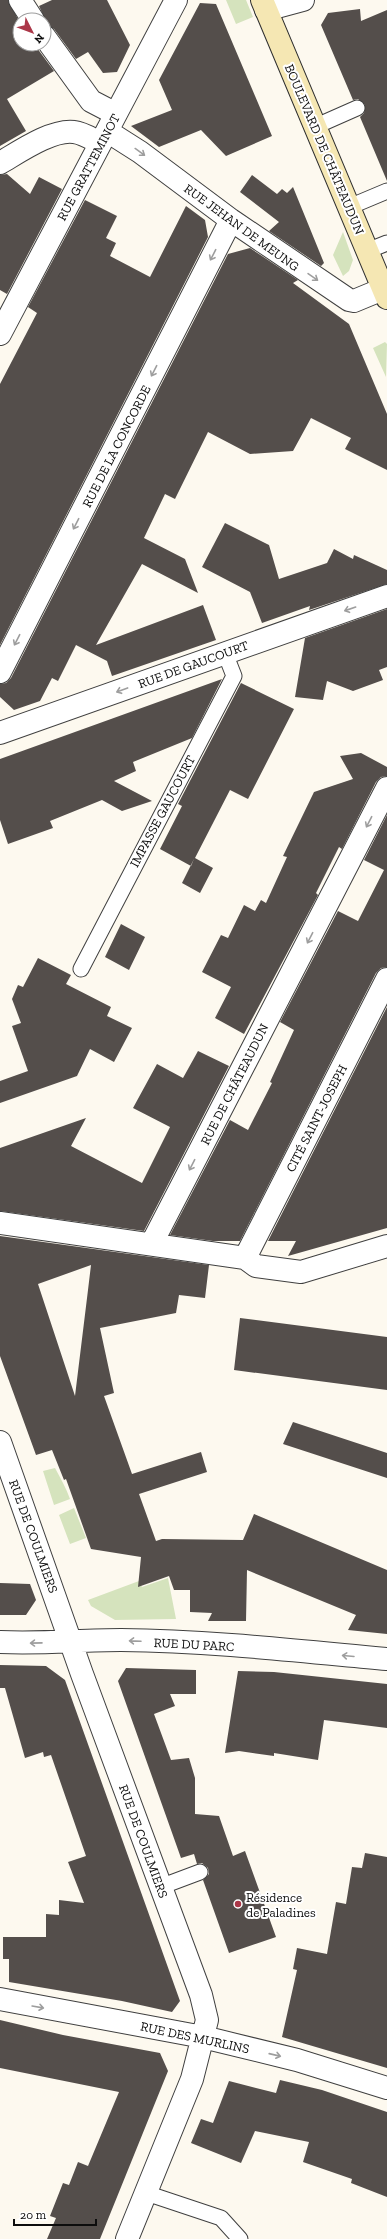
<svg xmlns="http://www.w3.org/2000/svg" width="387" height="2239" font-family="'Zilla Slab',serif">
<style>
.green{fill:#d5e3bd}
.building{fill:#544e4b;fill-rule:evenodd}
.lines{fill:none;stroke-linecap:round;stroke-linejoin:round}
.service-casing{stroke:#404040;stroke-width:17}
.minor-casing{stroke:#404040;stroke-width:24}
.secondary-casing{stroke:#2f2f2f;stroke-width:24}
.service{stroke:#fff;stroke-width:15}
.minor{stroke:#fff;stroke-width:22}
.secondary{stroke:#f5e7b3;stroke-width:22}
.oneway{stroke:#9e9e9e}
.poi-dot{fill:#ab3748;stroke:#fff;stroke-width:1.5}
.labels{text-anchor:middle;stroke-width:4;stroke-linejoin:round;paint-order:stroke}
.street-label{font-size:13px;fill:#0d0d0d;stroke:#fff}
.poi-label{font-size:13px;fill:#0d0d0d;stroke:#fff;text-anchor:start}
</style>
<rect width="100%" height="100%" fill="#fdf9ef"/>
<path class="green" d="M 226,0 L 246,0 L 253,17 L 236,24 Z
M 343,232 L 353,260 L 349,271 L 343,276 L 333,255 Z
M 385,342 L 387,344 L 386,377 L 373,348 Z
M 55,1468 C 61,1479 66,1488 70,1499 L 54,1505 L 43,1471 Z
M 74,1508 L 86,1538 L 70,1544 L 59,1515 Z
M 168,1578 L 176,1619 L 115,1620 L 91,1606 L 88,1600 L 139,1581 L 142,1587 Z"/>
<path class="building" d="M 0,0 L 8,0 L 20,23 L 20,44 L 34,44 L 54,71 L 7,99 L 26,131 L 0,146 Z
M 52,0 L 107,0 L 130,45 L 117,72 L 103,73 L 88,52 L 76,59 L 54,29 L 45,24 L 45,19 L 39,6 Z
M 200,3 L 216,4 L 272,136 L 226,156 L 201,130 L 159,147 L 131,126 L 172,110 L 159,80 Z
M 360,9 L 361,21 L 387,10 L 387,181 L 360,117 L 364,113 L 365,105 L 358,99 L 353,100 L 321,25 L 328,13 Z
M 7,174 L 30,194 L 39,177 L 62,189 L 7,294 L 0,290 L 0,175 Z
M 252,175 L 277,194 L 282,189 L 287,193 L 293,187 L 324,263 L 321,266 L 269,231 L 279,222 L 240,192 Z
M 85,200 L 117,216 L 106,238 L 116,243 L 110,256 L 150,277 L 186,206 L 205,220 L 208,237 L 0,645 L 0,384 L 37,313 L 28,307 Z
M 250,248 L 298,280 L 293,283 L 349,324 L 387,414 L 387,470 L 345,449 L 351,438 L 311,418 L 293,451 L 250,454 L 208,432 L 175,499 L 165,494 L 144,538 L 185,559 L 198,593 L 142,564 L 96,645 L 203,605 L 216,640 L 112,676 L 107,661 L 76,645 L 58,681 L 52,678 L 40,701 L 14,710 L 0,697 L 0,684 L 6,683 L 11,678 L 228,254 Z
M 225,523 L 269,545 L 279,579 L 327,563 L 334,549 L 353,559 L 354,555 L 387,570 L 387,584 L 309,610 L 310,606 L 262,623 L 250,592 L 202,567 Z
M 387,609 L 387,667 L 379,670 L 383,680 L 353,691 L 327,681 L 323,700 L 295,697 L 305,638 Z
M 222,679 L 192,738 L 133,762 L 136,771 L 114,781 L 152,801 L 122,811 L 102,800 L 50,821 L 53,828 L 8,844 L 0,820 L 0,759 Z
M 241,683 L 294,709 L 248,799 L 230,790 L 195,858 L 213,868 L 200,893 L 182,883 L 194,859 L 191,866 L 160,849 L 182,806 L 178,804 Z
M 361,753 L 387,767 L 387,776 L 381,777 L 376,782 L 342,849 L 339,847 L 316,893 L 318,895 L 244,1034 L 215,1018 L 231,987 L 202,972 L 221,935 L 228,938 L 244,905 L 255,911 L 261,900 L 266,903 L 287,857 L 283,856 L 314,792 L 353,779 L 340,756 Z
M 387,815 L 387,967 L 381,968 L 376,973 L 240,1241 L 213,1241 L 170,1235 L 230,1120 L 248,1130 L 272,1083 L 270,1082 L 294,1030 L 280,1022 L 338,911 L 358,921 L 384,870 L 364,860 Z
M 121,924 L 145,937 L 129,970 L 105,957 Z
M 38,958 L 71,975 L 66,984 L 111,1007 L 107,1016 L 132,1028 L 114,1062 L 90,1049 L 77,1076 L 0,1103 L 0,1081 L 28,1071 L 12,1026 L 21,1023 L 12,999 L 18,985 L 23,987 Z
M 387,1007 L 387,1228 L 288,1256 L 296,1241 L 268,1241 Z
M 198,1051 L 229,1066 L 144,1231 L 0,1211 L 0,1148 L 86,1118 L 71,1146 L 142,1183 L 170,1127 L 133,1108 L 157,1064 L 183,1078 Z
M 0,1236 L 209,1265 L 205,1298 L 179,1295 L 176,1313 L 100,1328 L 114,1393 L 104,1396 L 132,1474 L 201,1452 L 207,1472 L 139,1494 L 156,1541 L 162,1539 L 243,1540 L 254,1514 L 387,1570 L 387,1634 L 348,1630 L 356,1615 L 247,1570 L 246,1621 L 208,1621 L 212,1613 L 190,1612 L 190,1590 L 174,1590 L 169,1576 L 138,1587 L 141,1557 L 91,1549 L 66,1479 L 64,1480 L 52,1450 L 36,1455 L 0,1356 ZM 91,1265 L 88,1290 L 75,1396 L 38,1284 Z
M 240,1318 L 387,1337 L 387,1390 L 234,1370 Z
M 293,1422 L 387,1453 L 387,1478 L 283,1444 Z
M 0,1583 L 30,1584 L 36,1600 L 26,1615 L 0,1615 Z
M 0,1665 L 46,1666 L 65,1680 L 180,2001 L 172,2012 L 122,2001 L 9,1982 L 9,1959 L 3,1959 L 3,1937 L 46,1937 L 46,1914 L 59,1915 L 59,1900 L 84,1903 L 68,1862 L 86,1856 L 51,1755 L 44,1757 L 43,1752 L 25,1758 L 5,1688 L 0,1688 Z
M 126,1668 L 196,1670 L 196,1694 L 170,1694 L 175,1706 L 154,1714 L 171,1760 L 189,1758 L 195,1778 L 195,1814 L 219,1816 L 233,1856 L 245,1851 L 276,1937 L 229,1953 L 203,1880 L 209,1874 L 208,1868 L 202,1863 L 197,1864 L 194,1854 L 181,1858 L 118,1681 Z
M 238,1671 L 274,1672 L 387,1684 L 387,1728 L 324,1720 L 318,1760 L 274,1753 L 274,1756 L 239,1751 L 225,1753 Z
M 365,1853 L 387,1857 L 387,2068 L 282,2037 L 297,1970 L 293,1969 L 297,1948 L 327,1954 L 336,1902 L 346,1904 L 352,1867 L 362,1868 Z
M 0,2020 L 63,2035 L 160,2053 L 168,2071 L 100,2239 L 47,2239 L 56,2218 L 50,2216 L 63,2183 L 69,2185 L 78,2162 L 88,2166 L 119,2092 L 0,2068 Z
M 280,2080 L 322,2090 L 387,2112 L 387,2197 L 351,2183 L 352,2179 L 303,2162 L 309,2142 L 255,2131 L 241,2163 L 191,2143 L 201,2119 L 213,2123 L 229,2081 L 276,2093 Z"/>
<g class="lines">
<defs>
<path id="service" d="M 314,127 L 357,108
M 349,207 L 387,191
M 367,251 L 387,243
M 81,969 L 234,676 L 225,653
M 160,1887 L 200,1872
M 146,2193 L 221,2218 L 240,2239"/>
<path id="minor" d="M 20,0 L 33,20
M 266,10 L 303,0
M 44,36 L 91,101 L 116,114
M 107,131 L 140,152 L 231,220 L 349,300 L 354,301 L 383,289
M 0,163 C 19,152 52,129 74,132 C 83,133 92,139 100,143
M 0,334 L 176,0
M 0,672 L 231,220
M 0,733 L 387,596
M 0,1223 L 245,1258 L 256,1266 L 301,1272 L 387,1246
M 152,1243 L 387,788
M 245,1258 L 387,979
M 0,1442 L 82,1674 L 201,1995 L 207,2020 L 192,2079 L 127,2239
M 0,1642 C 41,1644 80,1640 121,1640 C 210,1641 299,1651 387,1659
M 0,1999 L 203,2037 L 297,2060 L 387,2088"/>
<path id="secondary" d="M 262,0 L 387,298"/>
</defs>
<use href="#service" class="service-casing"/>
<use href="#minor" class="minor-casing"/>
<use href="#secondary" class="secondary-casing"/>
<use href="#service" class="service"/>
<use href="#minor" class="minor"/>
<use href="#secondary" class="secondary"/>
</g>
<defs><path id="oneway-shaft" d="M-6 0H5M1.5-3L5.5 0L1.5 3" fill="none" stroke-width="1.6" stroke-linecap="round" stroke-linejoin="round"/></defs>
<g class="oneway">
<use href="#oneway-shaft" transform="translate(140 152) rotate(36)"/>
<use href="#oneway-shaft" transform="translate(213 255) rotate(117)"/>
<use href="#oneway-shaft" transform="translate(313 277) rotate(35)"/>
<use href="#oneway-shaft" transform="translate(154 371) rotate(117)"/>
<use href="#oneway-shaft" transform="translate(76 524) rotate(117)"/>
<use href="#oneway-shaft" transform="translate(350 609) rotate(161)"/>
<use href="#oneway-shaft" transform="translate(17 640) rotate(117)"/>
<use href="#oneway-shaft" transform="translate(122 690) rotate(160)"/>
<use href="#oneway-shaft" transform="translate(369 822) rotate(117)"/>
<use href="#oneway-shaft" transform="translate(310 938) rotate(117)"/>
<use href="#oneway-shaft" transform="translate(192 1165) rotate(117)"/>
<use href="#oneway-shaft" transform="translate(135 1641) rotate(-178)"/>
<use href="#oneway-shaft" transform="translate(36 1643) rotate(179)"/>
<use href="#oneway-shaft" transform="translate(348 1656) rotate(-175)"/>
<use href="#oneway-shaft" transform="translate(38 2007) rotate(10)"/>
<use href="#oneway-shaft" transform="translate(275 2055) rotate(13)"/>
</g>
<circle class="poi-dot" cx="238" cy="1904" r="4"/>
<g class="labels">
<g class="street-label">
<text transform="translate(325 149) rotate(67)" y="5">BOULEVARD DE CHÂTEAUDUN</text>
<text transform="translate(88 167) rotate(-62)" y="5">RUE GRATTEMINOT</text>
<text transform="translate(242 227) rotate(36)" y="5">RUE JEHAN DE MEUNG</text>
<text transform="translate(116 446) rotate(-63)" y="5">RUE DE LA CONCORDE</text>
<text transform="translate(193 664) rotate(-20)" y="5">RUE DE GAUCOURT</text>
<text transform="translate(162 811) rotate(-62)" y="5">IMPASSE GAUCOURT</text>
<text transform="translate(234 1084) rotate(-63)" y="5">RUE DE CHÂTEAUDUN</text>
<text transform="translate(316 1118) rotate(-63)" y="5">CITÉ SAINT-JOSEPH</text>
<text transform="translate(34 1536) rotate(70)" y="5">RUE DE COULMIERS</text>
<text transform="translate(194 1644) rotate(3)" y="5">RUE DU PARC</text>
<text transform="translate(144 1841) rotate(70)" y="5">RUE DE COULMIERS</text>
<text transform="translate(195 2037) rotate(12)" y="5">RUE DES MURLINS</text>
</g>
<g class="poi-label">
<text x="246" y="1902">Résidence<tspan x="246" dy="15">de Paladines</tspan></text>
</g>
</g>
<g transform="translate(32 32) rotate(132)"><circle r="19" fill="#ffffff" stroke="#9e9e9e"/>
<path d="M0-3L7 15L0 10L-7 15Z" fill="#ab3748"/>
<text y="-6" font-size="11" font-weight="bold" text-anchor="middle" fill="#0d0d0d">N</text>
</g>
<path d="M14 2219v6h82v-6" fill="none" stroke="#0d0d0d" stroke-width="2"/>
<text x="20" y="2219" font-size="12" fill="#0d0d0d" stroke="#ffffff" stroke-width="3" paint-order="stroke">20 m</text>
</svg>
